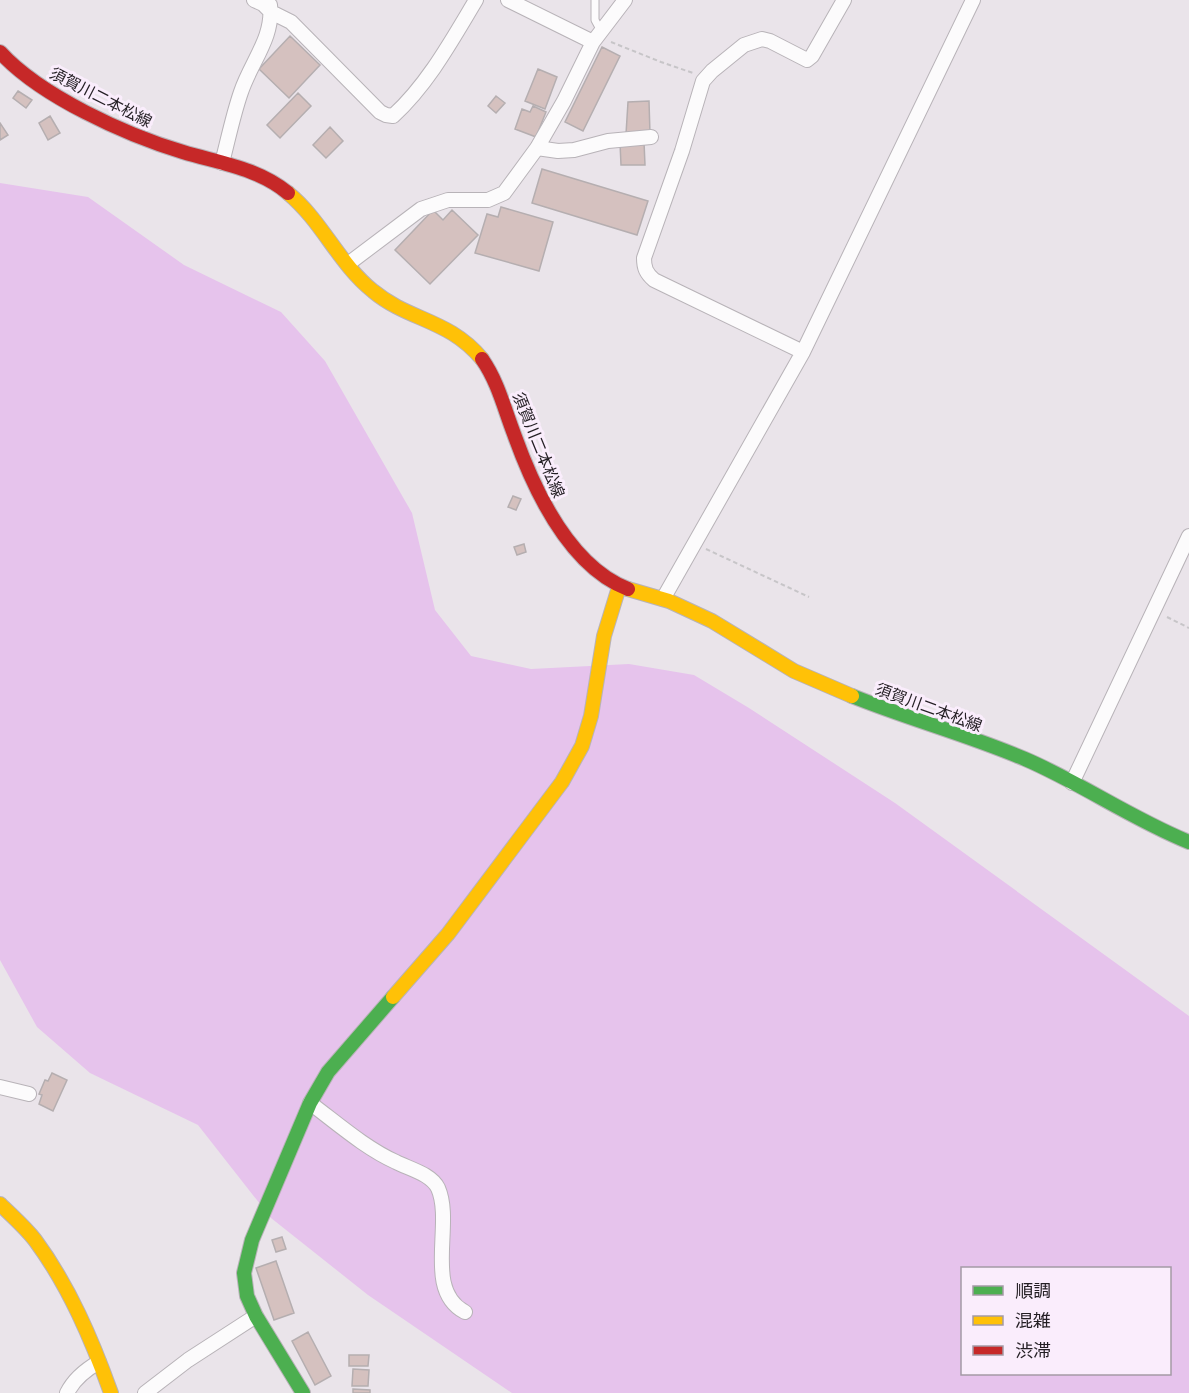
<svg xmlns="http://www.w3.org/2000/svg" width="1189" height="1393" font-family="Rubik,'Noto Sans JP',sans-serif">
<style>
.green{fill:#e6c3ec;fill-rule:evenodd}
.building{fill:#d5c1bf;stroke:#b5aeb0;stroke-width:1.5}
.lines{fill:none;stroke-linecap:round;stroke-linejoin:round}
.lane-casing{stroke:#b8b3b8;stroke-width:9}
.street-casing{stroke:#b8b3b8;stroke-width:16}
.fast-casing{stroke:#b8b3b8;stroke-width:16}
.slow-casing{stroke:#b8b3b8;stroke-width:16}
.jam-casing{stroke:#b8b3b8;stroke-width:16}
.path{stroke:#c7c5c8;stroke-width:2;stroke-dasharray:4.5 3;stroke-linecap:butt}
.lane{stroke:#fcfbfc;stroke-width:7}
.street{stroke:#fcfbfc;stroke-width:14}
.fast{stroke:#4caf50;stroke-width:14}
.slow{stroke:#ffc107;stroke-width:14}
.jam{stroke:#c62828;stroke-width:14}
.labels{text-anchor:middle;stroke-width:6;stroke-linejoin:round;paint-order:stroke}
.street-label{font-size:16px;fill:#231e23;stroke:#faedfc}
</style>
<rect width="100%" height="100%" fill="#eae4ea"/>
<path class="green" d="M 0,183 L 88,197 L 184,265 L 281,312 L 325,361 L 412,513 L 435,610 L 471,656 L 531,669 L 629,664 L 694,675 L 749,708 L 895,803 L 1189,1016 L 1189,1393 L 512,1393 L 368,1295 L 271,1218 L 198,1125 L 90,1073 L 37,1027 L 0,960 ZM 962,1268 L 1170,1268 L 1170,1374 L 962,1374 Z"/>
<path class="building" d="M 290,36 L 320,65 L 289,98 L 259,69 Z
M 602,47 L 620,56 L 583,131 L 565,122 Z
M 538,69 L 557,77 L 545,109 L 525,101 Z
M 18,91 L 32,100 L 26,108 L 13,98 Z
M 298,93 L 311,106 L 280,138 L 267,125 Z
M 496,96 L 505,103 L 496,113 L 488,106 Z
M 649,101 L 650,134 L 626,134 L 628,102 Z
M 533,106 L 546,112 L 536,137 L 515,129 L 522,109 L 530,112 Z
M 50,116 L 60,133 L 48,140 L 39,123 Z
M 0,123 L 8,135 L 0,140 Z
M 330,127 L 343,141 L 326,158 L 313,145 Z
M 644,142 L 645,165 L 621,165 L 620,143 Z
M 542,169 L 648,201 L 637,235 L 532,203 Z
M 501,207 L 553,222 L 539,271 L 475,253 L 487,214 L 498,217 Z
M 433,210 L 443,220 L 452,210 L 478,235 L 430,284 L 395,250 Z
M 513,496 L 521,499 L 516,510 L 508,507 Z
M 524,544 L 526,552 L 517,555 L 514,547 Z
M 52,1073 L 67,1080 L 53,1111 L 39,1104 L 42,1095 L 39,1094 L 45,1080 L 48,1081 Z
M 282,1237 L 286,1249 L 276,1252 L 272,1240 Z
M 276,1261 L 294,1313 L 274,1320 L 256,1268 Z
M 308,1332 L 331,1376 L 315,1385 L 292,1341 Z
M 349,1355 L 369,1355 L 368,1366 L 349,1366 Z
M 353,1369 L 369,1370 L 368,1386 L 352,1386 Z
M 353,1389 L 370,1390 L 370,1393 L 353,1393 Z"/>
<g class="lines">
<defs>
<path id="lane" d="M 595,0 L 595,20 L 601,31"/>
<path id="street" d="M 254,0 L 263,4 L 271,12 L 291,22 L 380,112 L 386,115 L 393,116 C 428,84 452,40 476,0
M 508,0 L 593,42
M 537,148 L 558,151 L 574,150 L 608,141 L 651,137
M 222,163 C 228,140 233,115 241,92 C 251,62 274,37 270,5
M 348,264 L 421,209 L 448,200 L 488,200 L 504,193 L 537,148 L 564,101 L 593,42 L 625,0
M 803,352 L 654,280 C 646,273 644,268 644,258 L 682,151 L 703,81 L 712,71 L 744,45 L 762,39 L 770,41 L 807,60 L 812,56 L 844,0
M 663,599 L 803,352 L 973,0
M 1072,783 L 1189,536
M 0,1087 L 29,1094
M 310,1103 C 337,1123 365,1148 396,1162 C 410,1169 431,1174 438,1188 C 454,1224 423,1290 465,1312
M 67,1393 C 74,1379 85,1370 99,1362
M 145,1393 L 188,1360 L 256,1316"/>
<path id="fast" d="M 852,696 C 909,719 969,735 1025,759 C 1081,783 1132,819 1189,842
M 303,1393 L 256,1316 L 247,1296 L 244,1273 L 252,1240 L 310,1103 L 328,1072 L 393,997"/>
<path id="slow" d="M 288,193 C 322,221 339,264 373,291 C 409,321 449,319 482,359
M 628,589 L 669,601 L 712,621 L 794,671 L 852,696
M 393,997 L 448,934 L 562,782 L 582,746 L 591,716 L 604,636 L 619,587
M 0,1204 C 12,1216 25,1227 35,1240 C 69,1286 92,1340 111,1393"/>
<path id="jam" d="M 0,52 C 40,96 126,135 183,152 C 219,163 258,168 288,193
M 482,359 C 498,382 504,408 514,434 C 534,490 569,566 628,589"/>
</defs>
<use href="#lane" class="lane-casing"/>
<use href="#street" class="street-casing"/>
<use href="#fast" class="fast-casing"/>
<use href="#slow" class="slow-casing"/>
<use href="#jam" class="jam-casing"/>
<path class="path" d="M 611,42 L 661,62 L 693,73
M 706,549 L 809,597
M 1167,617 L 1189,628"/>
<use href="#lane" class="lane"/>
<use href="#street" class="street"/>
<use href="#fast" class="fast"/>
<use href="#slow" class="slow"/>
<use href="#jam" class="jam"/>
</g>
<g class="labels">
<g class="street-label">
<text transform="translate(101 97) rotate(27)" y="6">須賀川二本松線</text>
<text transform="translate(539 445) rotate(68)" y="6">須賀川二本松線</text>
<text transform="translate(929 707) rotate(20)" y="6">須賀川二本松線</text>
</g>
</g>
<rect x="961" y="1267" width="210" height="108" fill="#faedfc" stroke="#a49aa5" stroke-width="1.5"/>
<rect x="973" y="1286" width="30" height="9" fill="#4caf50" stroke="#a49aa5" stroke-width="1.5"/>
<text x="1015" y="1297" font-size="18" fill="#231e23">順調</text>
<rect x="973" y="1316" width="30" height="9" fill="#ffc107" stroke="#a49aa5" stroke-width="1.5"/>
<text x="1015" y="1327" font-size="18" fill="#231e23">混雑</text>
<rect x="973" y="1346" width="30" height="9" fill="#c62828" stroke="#a49aa5" stroke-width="1.5"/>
<text x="1015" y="1357" font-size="18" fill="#231e23">渋滞</text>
</svg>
